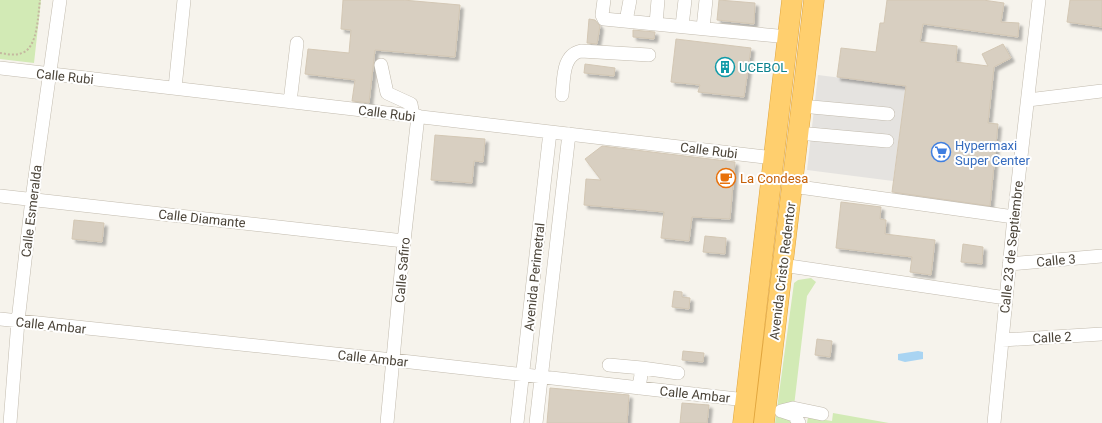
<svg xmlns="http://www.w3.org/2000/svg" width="1102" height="423" font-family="Roboto,sans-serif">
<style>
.green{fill:#d2eab5}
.parking{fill:#e5e3e0}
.water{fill:#a9d4f2}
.building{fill:#d8cfc1;stroke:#d3c7b4;filter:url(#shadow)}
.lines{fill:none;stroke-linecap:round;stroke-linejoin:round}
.minor-casing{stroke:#c2bbae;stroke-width:14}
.highway-casing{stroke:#e0a43c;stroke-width:21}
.path{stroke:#c4b79f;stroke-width:2;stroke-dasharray:2 2;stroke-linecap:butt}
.minor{stroke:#fff;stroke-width:13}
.highway{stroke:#ffcf6e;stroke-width:20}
.labels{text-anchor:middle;stroke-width:4;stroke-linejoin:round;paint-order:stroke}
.culture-label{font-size:13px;fill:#0d838f;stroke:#fff;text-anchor:start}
.street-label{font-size:13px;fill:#4b4439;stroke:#fff}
.shop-label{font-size:13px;fill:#366cbe;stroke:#fff;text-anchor:start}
.food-label{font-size:13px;fill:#c56008;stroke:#fff;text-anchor:start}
</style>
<defs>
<filter id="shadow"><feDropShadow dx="3.5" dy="3.5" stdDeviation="1" flood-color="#0004"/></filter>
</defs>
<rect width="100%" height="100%" fill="#f6f3ec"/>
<path class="green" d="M 0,0 L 41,0 L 34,63 L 0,59 Z
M 811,278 L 816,282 L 807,296 L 792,423 L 775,423 L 794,283 L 798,280 Z
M 833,413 L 889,423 L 807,423 L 808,417 L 832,421 Z"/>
<path class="parking" d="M 818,75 L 906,86 L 893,181 L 807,170 Z"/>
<path class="water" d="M 918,351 L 923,352 L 923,359 L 905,362 L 898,360 L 898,354 Z"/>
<path class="building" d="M 343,0 L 403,0 L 460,5 L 455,57 L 375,50 L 369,103 L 352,101 L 355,80 L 305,74 L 308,49 L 349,53 L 351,30 L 341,29 Z
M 719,0 L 755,3 L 754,24 L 717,20 Z
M 887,0 L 983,0 L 1004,3 L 1001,22 L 1019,23 L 1018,37 L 923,24 L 920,42 L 957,46 L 956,62 L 988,66 L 982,54 L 1003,44 L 1011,58 L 994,67 L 988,123 L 998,124 L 990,206 L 892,192 L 906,86 L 837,77 L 841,48 L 876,52 L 880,23 L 884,23 Z
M 1070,0 L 1102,0 L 1102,27 L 1067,22 Z
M 589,19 L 595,20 L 600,26 L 597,44 L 587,43 Z
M 633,30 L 655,32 L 654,39 L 633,37 Z
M 676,39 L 751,48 L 744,97 L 698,92 L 700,85 L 671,82 Z
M 585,64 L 615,68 L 614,76 L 584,73 Z
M 435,135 L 485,139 L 483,162 L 474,161 L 472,183 L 431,180 Z
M 602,146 L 735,162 L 730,219 L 692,217 L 689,241 L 661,238 L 664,212 L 584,205 L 586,179 L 601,180 L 585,159 Z
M 841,202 L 881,207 L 880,219 L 886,220 L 885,234 L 935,240 L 931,275 L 910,272 L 912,257 L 836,248 Z
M 74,220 L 104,223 L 102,242 L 72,239 Z
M 705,236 L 726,238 L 725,254 L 703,252 Z
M 963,244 L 983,247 L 982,264 L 961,262 Z
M 674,291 L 682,292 L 682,297 L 690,298 L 689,309 L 672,307 Z
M 817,339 L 832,341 L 830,357 L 815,355 Z
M 683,351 L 704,353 L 703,362 L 682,360 Z
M 550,388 L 629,395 L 627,423 L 547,423 Z
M 682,403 L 709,405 L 707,423 L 680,423 Z"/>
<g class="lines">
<defs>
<path id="minor" d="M 604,0 L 602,15 L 604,19 L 788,37
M 626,21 L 630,0
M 656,24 L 658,0
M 682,26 L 685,0
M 703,28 L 706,0
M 381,65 L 387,93 L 411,104 L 413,116
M 0,68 L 774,158
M 175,88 L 184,0
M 562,95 C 564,79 562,55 581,51 L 649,55
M 1028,100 L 1102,91
M 290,102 L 297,43
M 801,106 L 888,114
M 798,133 L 887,141
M 792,186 L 1014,217
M 0,196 L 404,241
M 1009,264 L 1102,256
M 782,265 L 1006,298
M 0,319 L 393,360 L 746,400
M 1002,340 L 1102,334
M 609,365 L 642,368 L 639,388
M 642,368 L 678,373
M 781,411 L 793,408 L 822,414
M 782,411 L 794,415 L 799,423
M 10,423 L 18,321 L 32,199 L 60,0
M 387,423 L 404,241 L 418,116
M 517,423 L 550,132
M 536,423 L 569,134
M 994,423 L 1014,217 L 1039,0"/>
<path id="highway" d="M 743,423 L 792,0
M 764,423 L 814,0"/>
</defs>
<use href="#minor" class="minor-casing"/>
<use href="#highway" class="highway-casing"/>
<path class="path" d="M 0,53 C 7,54 15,56 22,53 C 38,48 38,14 40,0"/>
<use href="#minor" class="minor"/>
<use href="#highway" class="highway"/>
</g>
<defs>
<symbol id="building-ring" viewBox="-11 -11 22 22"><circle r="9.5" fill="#fff" stroke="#0f9aa8" stroke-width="1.5"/><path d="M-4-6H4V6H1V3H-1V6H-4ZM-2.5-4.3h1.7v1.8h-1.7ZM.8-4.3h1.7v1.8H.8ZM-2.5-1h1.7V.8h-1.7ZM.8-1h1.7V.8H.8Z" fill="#0f9aa8"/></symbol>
<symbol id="supermarket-ring" viewBox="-11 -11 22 22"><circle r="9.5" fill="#fff" stroke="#3f7fe0" stroke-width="1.5"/><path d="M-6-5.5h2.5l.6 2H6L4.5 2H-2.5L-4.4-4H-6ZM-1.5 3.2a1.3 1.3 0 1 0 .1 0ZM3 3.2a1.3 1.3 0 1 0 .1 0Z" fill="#3f7fe0"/></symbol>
<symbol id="cafe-ring" viewBox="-11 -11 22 22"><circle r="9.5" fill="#fff" stroke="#e8710a" stroke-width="1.5"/><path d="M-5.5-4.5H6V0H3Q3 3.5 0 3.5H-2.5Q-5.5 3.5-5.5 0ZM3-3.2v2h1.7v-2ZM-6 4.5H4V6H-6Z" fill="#e8710a"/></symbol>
</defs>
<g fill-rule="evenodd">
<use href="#building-ring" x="714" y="56" width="22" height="22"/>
<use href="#supermarket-ring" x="930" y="141" width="22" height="22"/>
<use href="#cafe-ring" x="715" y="167" width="22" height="22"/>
</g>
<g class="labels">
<g class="culture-label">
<text x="739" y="72">UCEBOL</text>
</g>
<g class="street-label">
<text transform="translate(65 76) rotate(6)" y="5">Calle Rubi</text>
<text transform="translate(387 113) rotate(7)" y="5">Calle Rubi</text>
<text transform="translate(709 150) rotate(7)" y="5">Calle Rubi</text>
<text transform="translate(31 211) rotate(-83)" y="5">Calle Esmeralda</text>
<text transform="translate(202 218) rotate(6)" y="5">Calle Diamante</text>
<text transform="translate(1011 247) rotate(-84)" y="5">Calle 23 de Septiembre</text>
<text transform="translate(1056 260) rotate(-5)" y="5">Calle 3</text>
<text transform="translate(402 270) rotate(-85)" y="5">Calle Safiro</text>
<text transform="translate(782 271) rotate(-83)" y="5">Avenida Cristo Redentor</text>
<text transform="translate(534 277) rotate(-84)" y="5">Avenida Perimetral</text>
<text transform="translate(51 325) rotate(6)" y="5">Calle Ambar</text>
<text transform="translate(1052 337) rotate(-3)" y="5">Calle 2</text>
<text transform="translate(373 358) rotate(6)" y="5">Calle Ambar</text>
<text transform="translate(695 394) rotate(6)" y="5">Calle Ambar</text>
</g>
<g class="shop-label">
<text x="955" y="150">Hypermaxi<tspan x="955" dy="15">Super Center</tspan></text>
</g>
<g class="food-label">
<text x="740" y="183">La Condesa</text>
</g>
</g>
</svg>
